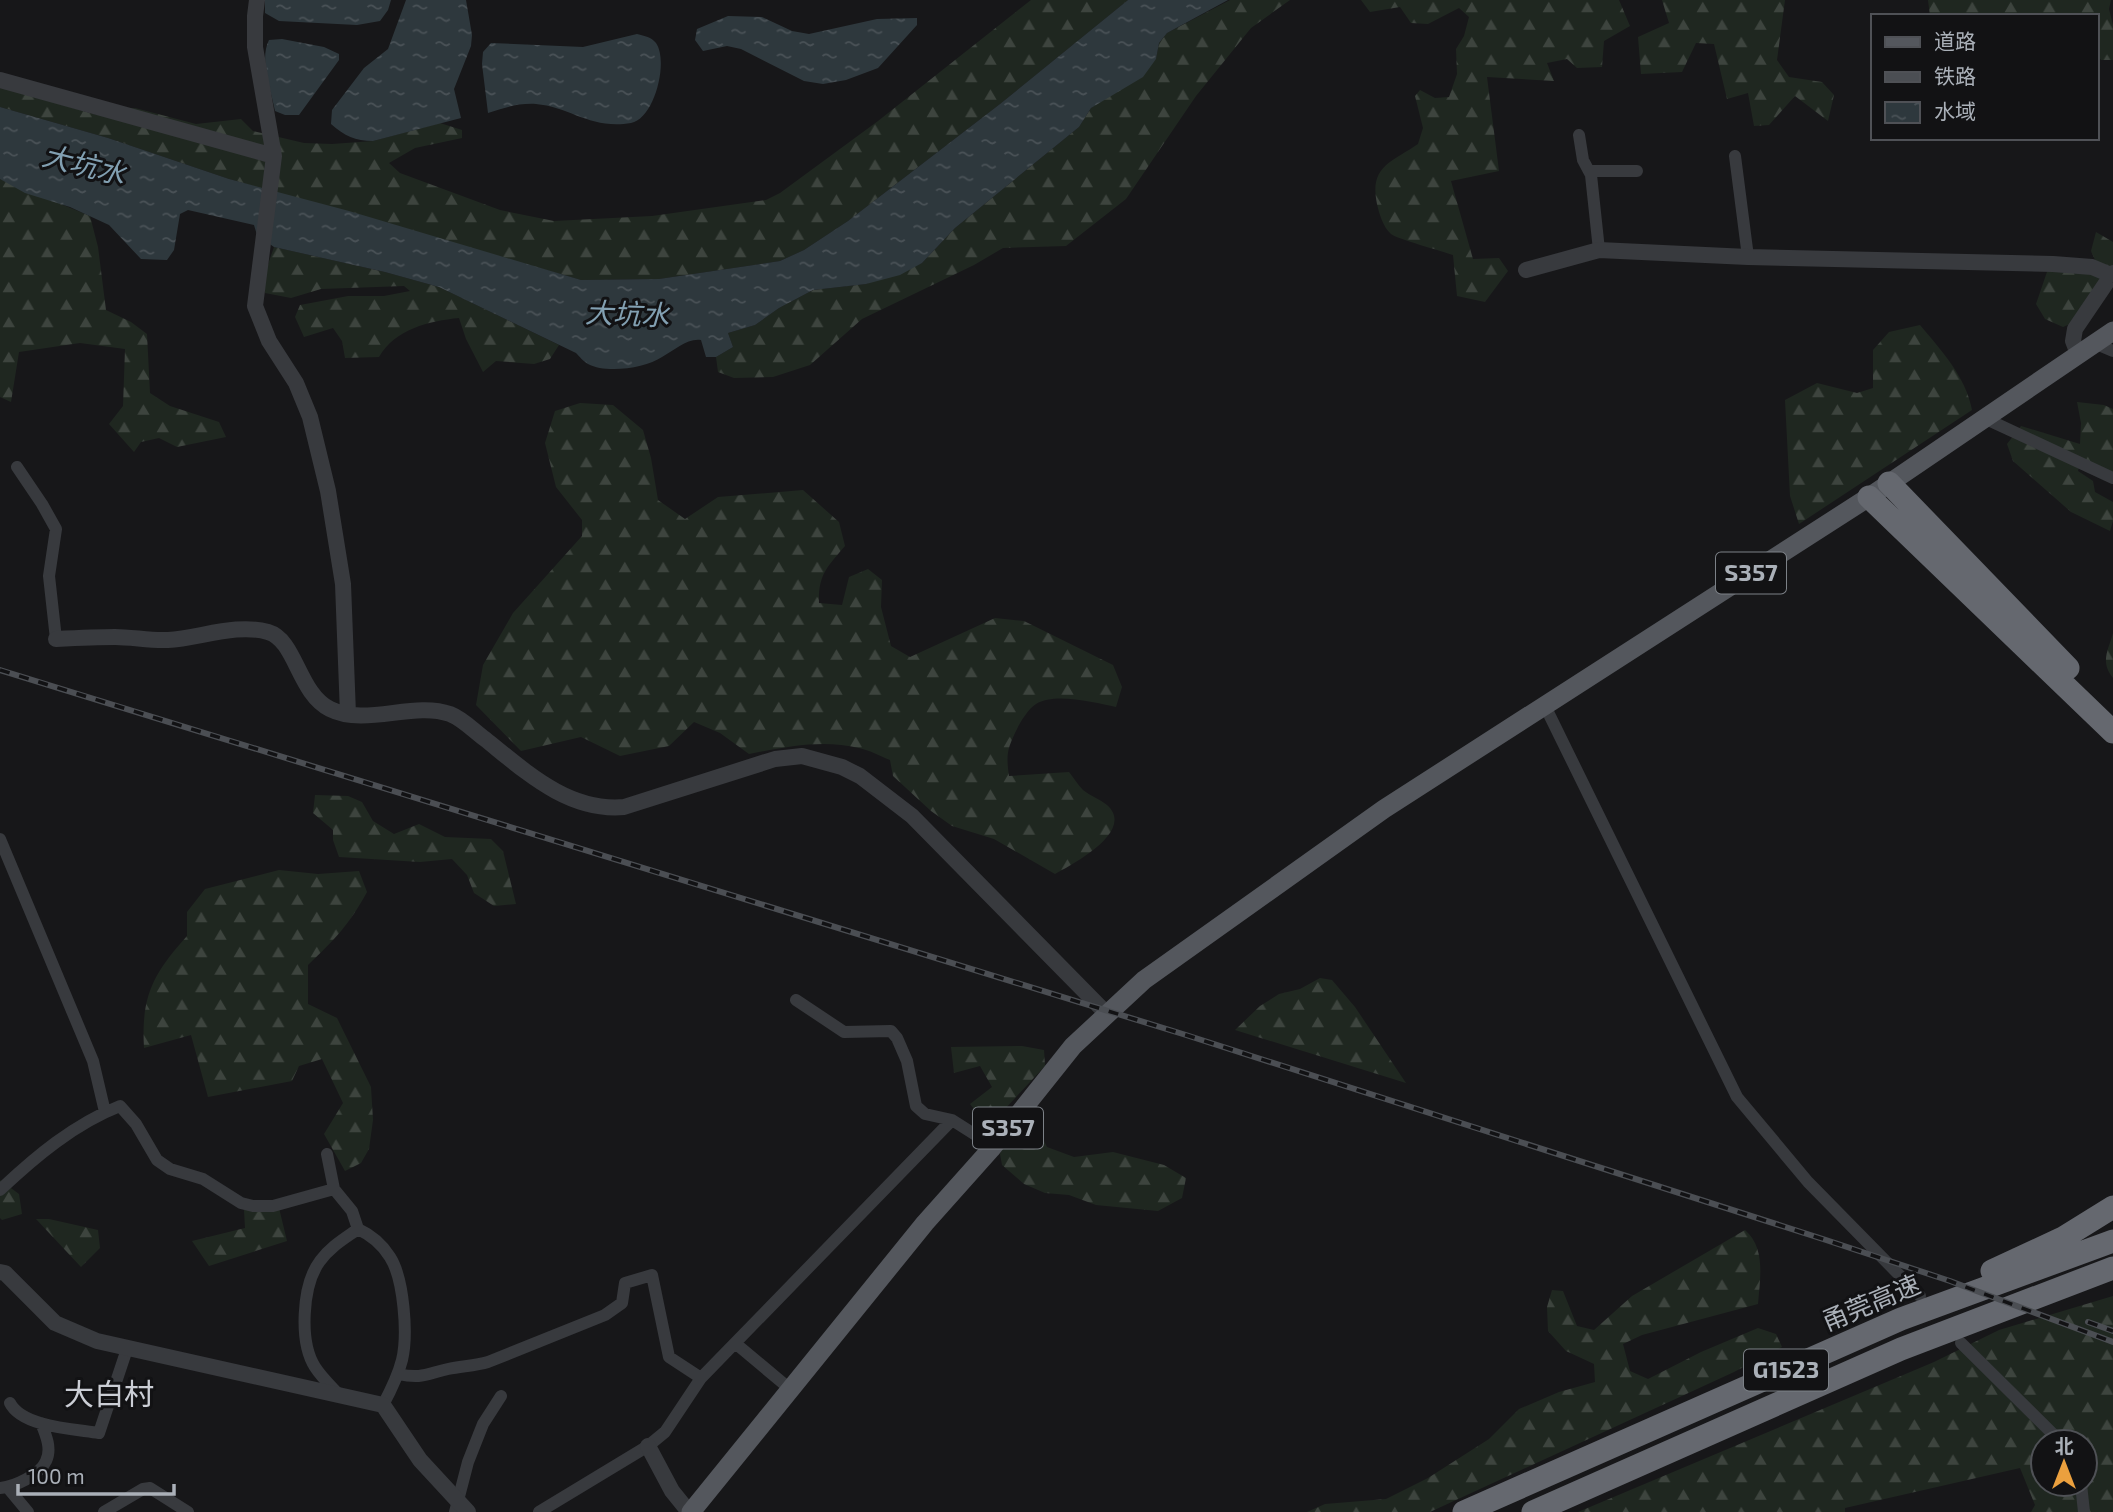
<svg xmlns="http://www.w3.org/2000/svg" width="2113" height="1512" font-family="'Exo 2','Noto Sans SC',sans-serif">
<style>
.forest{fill:url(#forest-firs);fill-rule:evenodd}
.water{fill:url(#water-ripples)}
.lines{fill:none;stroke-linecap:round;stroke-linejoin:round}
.minor{stroke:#383a3e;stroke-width:12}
.tertiary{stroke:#383a3e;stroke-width:16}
.primary{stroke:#54575d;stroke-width:19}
.motorway{stroke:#65686f;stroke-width:23}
.rail-casing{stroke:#4b4e53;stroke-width:6}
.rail{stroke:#121214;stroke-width:3.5;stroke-dasharray:10;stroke-linecap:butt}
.labels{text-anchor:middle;stroke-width:6;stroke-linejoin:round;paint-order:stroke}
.shield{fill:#121214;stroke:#7c8187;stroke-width:2}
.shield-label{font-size:24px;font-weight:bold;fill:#aab0b8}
.street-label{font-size:26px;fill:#aab0b8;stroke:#121214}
.water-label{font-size:28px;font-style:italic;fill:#82a0b2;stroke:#121214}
.quarter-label{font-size:30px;fill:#cbced5;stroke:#121214}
</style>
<defs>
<pattern id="forest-firs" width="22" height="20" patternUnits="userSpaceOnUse" patternTransform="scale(1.75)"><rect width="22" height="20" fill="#1f2720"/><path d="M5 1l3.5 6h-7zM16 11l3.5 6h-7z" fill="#3d443e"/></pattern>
<pattern id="water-ripples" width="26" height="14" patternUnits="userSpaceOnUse" patternTransform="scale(1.75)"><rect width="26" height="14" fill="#2e383d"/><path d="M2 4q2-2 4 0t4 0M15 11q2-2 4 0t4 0" fill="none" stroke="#4a5257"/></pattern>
</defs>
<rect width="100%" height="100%" fill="#171719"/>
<path class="forest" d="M 1031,0 L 1128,0 L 1000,104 L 848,221 L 804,250 L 780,261 L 659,279 L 581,280 L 229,179 L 108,138 L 0,107 L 0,87 L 97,115 L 122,108 L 135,108 L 196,124 L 241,119 L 253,131 L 304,143 L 332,144 L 373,141 L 440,123 L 462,130 L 462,138 L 415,148 L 389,163 L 400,173 L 500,210 L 554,221 L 652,216 L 766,200 L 780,193 L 878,121 Z
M 1230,0 L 1290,0 L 1251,28 L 1196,96 L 1126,199 L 1066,246 L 1003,248 L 974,265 L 862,319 L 810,365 L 773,377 L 734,378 L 718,372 L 716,357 L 733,347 L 728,333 L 755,325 L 779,308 L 813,290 L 866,284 L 922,263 L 955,228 L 1079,127 L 1091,108 L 1156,59 L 1159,43 L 1167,33 Z
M 1361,0 L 1619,0 L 1630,26 L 1604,41 L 1602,67 L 1577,68 L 1567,59 L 1547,63 L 1554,81 L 1487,77 L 1499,171 L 1451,181 L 1473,259 L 1499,258 L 1508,271 L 1485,302 L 1457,296 L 1453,255 C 1442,251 1397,239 1391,234 C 1383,227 1379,213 1377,204 C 1369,166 1392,162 1418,144 L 1423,128 L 1415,96 L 1420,90 L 1435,98 L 1449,97 L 1457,74 L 1456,49 L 1464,36 L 1469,17 L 1459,8 L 1428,24 L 1411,23 L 1400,7 L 1370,12 Z
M 1662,0 L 1785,0 L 1777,60 L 1789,77 L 1822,82 L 1834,95 L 1828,121 L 1795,96 L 1769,125 L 1754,126 L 1748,93 L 1727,99 L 1714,44 L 1696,43 L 1682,72 L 1641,74 L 1638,37 L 1669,23 Z
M 1928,0 L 2111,0 L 2109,9 L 2113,25 L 2113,60 L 2101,60 L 2097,55 L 2097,16 C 2084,16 2070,13 2057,16 L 1930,16 Z
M 0,179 L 90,216 L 98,247 L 106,310 L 131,322 L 147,334 L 150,393 L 170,406 L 219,422 L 226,437 L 177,447 L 159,438 L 141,442 L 134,452 L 109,424 L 123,406 L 125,349 L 80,343 L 19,352 L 11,402 L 0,397 Z
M 2096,232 L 2113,242 L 2113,266 L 2110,268 L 2096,262 L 2091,251 Z
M 274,247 L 385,272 L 439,287 L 559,345 L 550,359 L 534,364 L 496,361 L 483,372 L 466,339 L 459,318 C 429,321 395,329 379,357 L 345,358 L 342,341 L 333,328 L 304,337 L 295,317 L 300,305 L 348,296 L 384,296 L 410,291 L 404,286 L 321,289 L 291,298 L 265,293 L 265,273 Z
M 2048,269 L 2085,271 L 2099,278 L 2100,287 L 2070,324 L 2063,327 L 2045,319 L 2036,304 Z
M 1920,325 C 1941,350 1966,377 1972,410 L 1799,524 L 1790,496 L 1785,400 L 1817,383 L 1857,393 L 1873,388 L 1873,350 L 1889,332 Z
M 2077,402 L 2104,405 L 2113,409 L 2113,473 L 2080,463 L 2078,471 L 2093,481 L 2095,492 L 2113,502 L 2113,521 L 2110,531 L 2071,512 L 2013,461 L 2007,444 L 2021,426 L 2080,444 L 2081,423 Z
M 580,403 L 613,405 L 643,430 L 651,458 L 658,500 L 685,519 L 718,497 L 803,490 L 839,522 L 845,546 C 827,567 818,575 819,603 L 842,605 L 849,577 L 868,569 L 882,580 L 881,607 L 891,646 L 910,657 L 995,618 L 1024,621 L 1113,665 L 1122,687 L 1116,707 C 1096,703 1055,692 1036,704 C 1029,708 1020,722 1017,729 C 1007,749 1006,755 1009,776 L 1069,772 C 1074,778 1078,785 1083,790 C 1090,796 1100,799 1107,805 C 1136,831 1073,864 1055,874 L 994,839 L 952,826 L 931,811 L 893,776 L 890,760 C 880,756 869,750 859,748 C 822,739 785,747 749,754 L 720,733 L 694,722 L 669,746 L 620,756 L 581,737 L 521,751 L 476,705 L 483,665 L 513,613 L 582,536 L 582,520 L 556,487 L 545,443 L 555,411 Z
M 2113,633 L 2113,678 C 2100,662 2108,651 2113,633 Z
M 315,795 L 348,796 L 362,802 L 373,821 L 394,834 L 419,824 L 445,837 L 491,839 L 503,851 L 516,904 L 494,906 L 474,893 L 467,875 L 452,859 L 420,862 L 339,857 L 333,840 L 333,830 L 313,813 Z
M 279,870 L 318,874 L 359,871 L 367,892 C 349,925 335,939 308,965 L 308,1004 L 337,1018 L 371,1087 L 373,1120 L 369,1149 L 361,1163 L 345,1171 L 324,1134 L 343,1103 L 322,1059 L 299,1066 L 292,1081 L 208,1097 L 191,1035 L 144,1048 C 141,996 153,974 187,936 L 187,912 L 205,889 Z
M 1320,978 L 1332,980 L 1355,1007 L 1406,1083 L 1235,1030 L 1260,1006 L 1279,994 L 1300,989 Z
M 1022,1046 L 1044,1050 L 1045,1066 L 988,1127 L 970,1104 L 992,1087 L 980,1066 L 954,1073 L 951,1047 Z
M 1034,1121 L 1047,1147 L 1074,1157 L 1113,1152 L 1164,1165 L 1186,1178 L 1182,1198 L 1158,1211 L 1096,1205 L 1069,1195 L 1045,1193 L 1024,1184 L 1002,1165 L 1000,1154 C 1010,1136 1013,1126 1034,1121 Z
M 0,1180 L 19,1194 L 22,1214 L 2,1220 L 0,1218 Z
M 279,1208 L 287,1241 L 209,1266 L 192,1241 L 245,1228 L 244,1210 Z
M 36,1219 L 49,1219 L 98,1230 L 100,1248 L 81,1267 Z
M 1745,1230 C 1766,1248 1760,1279 1758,1304 L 1642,1335 L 1623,1344 L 1630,1371 L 1648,1379 L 1701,1352 L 1758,1328 L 1776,1334 L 1782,1347 L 1734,1372 L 1430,1512 L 1307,1512 L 1325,1504 L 1386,1499 L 1428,1478 L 1489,1439 L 1519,1409 L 1559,1392 L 1595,1382 L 1594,1364 L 1566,1351 L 1548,1331 L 1547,1307 L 1552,1290 L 1563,1291 L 1577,1326 L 1594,1330 L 1632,1296 Z
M 2113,1296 L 2113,1512 L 2031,1512 L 2035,1505 L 2020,1468 L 1845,1508 L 1845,1512 L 1578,1512 L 1934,1362 L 1999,1330 ZM 2043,1442 L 2085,1442 L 2085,1484 L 2043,1484 Z"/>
<path class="water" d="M 265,0 L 391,0 L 388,10 L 380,21 L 357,25 L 279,21 L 265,13 Z
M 406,0 L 466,0 L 472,35 L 471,46 L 454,89 L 461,118 L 373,141 C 355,141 345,136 331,124 L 332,110 L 364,68 L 388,49 Z
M 1128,0 L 1228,0 L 1167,33 L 1159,43 L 1156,59 L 1143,77 L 1091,108 L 1079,127 L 955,228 L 922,263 L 900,275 L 866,284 L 813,290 L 779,308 L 755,325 L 728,333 L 733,347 L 716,357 L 706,357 L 701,340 C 687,338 675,350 662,357 C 645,368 607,374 588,364 C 584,362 579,356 576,353 L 439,287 L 385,272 L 274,247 L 257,235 L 254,225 L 188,210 L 180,214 L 174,250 L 167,260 L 141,259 L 109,225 L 70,207 L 25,193 L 0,179 L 0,107 L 108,138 L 229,179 L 349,211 L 581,280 L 659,279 L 780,261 L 804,250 L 848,221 L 1000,104 Z
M 728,16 L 762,17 L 792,31 L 809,34 L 877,19 L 917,18 L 917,25 L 878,68 L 846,80 L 823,84 L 804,81 L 741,49 L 727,46 L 703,51 L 695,40 L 697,29 Z
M 637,34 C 645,36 651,37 656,43 C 669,62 654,119 631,123 C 592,130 570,107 536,104 C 518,103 504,108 488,113 L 482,64 L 483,52 L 491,43 L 583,47 Z
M 282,39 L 324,47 L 339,54 L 339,60 L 299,115 L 285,115 L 275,111 C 271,90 259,60 269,40 Z"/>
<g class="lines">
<path class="minor" d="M 1579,135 L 1583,160 L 1591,175 L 1599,250
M 1735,156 L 1748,257
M 1589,171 L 1637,171
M 2094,343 L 2113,351
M 1984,418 L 2113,478
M 17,467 L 42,504 L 56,529 L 49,576 L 56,639
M 1545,706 L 1737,1097 L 1808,1182 L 1920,1296
M 0,839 L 93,1061 L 105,1112
M 796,1000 L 844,1032 L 891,1031 L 897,1038 L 907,1061 L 916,1106 L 925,1114 L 952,1120 L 993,1146
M 327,1154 L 334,1189 L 352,1211 L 358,1229 C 344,1239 330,1247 320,1261 C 302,1285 299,1342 315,1367 C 322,1378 332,1387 341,1397
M 0,1190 C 35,1157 74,1124 120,1106 L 136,1124 L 157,1160 L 170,1169 L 203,1179 L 241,1203 L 253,1206 L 273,1206 L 334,1189
M 358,1229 C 371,1235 382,1244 390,1257 C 404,1279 408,1335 402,1360 C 398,1376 391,1390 383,1405
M 735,1343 L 790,1389
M 1961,1343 L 2061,1442
M 398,1374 C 422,1379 426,1374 448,1369 C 461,1366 475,1366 488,1362 L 605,1315 L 622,1303 L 625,1283 L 652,1275 L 669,1357 L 701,1378
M 10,1403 C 22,1427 75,1429 99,1433 L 127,1349
M 2081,1484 L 2084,1512
M 0,1488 C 14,1487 40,1475 46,1461 C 52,1449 46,1435 41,1423
M 8,1488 L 28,1512
M 104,1512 L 143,1489 L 150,1488 L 188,1512
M 455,1512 L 468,1462 L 483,1424 L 501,1396
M 539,1512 L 648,1446 L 665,1432 L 701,1378 L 952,1120"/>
<path class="tertiary" d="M 257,0 L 255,16 L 255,47 L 274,156 L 255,306 L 269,341 L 296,383 L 310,417 L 328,491 L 343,584 L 348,714
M 0,80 L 274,156
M 1526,270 L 1599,250 L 1748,257 L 2053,264 L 2092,267 L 2111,275
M 2078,354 L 2073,341 L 2075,329 L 2113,273
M 56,639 C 76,638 96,637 115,637 C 132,637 151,641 168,640 C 200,638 237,623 268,632 C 296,640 298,693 330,709 C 366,727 413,701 450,714 C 463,719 474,731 485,739 C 525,771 568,812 624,807 L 775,759 L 802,756 L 842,767 L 860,776 L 912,816 L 1107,1014
M 0,1272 L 5,1273 L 55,1323 L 97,1341 L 383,1405 L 420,1460 L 468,1512
M 648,1446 L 672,1491 L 689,1512"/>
<path class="primary" d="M 691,1512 L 925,1223 L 991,1149 L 1073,1046 L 1144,980 L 1384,809 L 1869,497 L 2113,331"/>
<path class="motorway" d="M 1889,483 L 2068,668
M 1869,497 L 2113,732
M 1992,1271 L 2063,1238 L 2113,1207
M 1464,1512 L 1901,1319 L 2113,1241
M 1533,1512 L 1901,1349 L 2113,1268"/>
<defs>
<path id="rail" d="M 0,670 L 1186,1035 L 1826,1240 L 1950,1281 L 2113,1342
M 2088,1322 L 2113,1331"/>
</defs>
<use href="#rail" class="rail-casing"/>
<use href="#rail" class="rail"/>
</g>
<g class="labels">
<g class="shield">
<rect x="1716" y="552.5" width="70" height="41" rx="5"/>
<rect x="973" y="1107.5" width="70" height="41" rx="5"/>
<rect x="1744" y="1349.5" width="84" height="41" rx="5"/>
</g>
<g class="shield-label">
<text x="1751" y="581">S357</text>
<text x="1008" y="1136">S357</text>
<text x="1786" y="1378">G1523</text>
</g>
<g class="street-label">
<text transform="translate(1871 1303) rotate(-23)" y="9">甬莞高速</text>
</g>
<g class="water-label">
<text transform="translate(84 165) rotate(14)" y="10">大坑水</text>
<text transform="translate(627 314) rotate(2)" y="10">大坑水</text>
</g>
<g class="quarter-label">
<text x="109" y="1405">大白村</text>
</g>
</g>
<rect x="1871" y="14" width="228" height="126" fill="#121214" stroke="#4f5156" stroke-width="2"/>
<rect x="1885" y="37" width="35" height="10" fill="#54575d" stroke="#4f5156" stroke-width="2"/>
<text x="1934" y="49" font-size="21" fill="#aab0b8">道路</text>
<rect x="1885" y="72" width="35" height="10" fill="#4b4e53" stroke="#4f5156" stroke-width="2"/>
<text x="1934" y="84" font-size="21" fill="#aab0b8">铁路</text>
<rect x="1885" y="102" width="35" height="21" fill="url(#water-ripples)" stroke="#4f5156" stroke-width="2"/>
<text x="1934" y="119" font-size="21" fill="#aab0b8">水域</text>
<g transform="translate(2064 1463)"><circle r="33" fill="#121214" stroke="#4f5156" stroke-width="2"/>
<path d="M0-5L12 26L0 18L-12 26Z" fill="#eba03e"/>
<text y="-10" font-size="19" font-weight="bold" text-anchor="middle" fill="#aab0b8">北</text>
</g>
<path d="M18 1484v10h156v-10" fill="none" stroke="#aab0b8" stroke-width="3.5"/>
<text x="28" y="1484" font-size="21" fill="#aab0b8" stroke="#121214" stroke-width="5" paint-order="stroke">100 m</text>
</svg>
